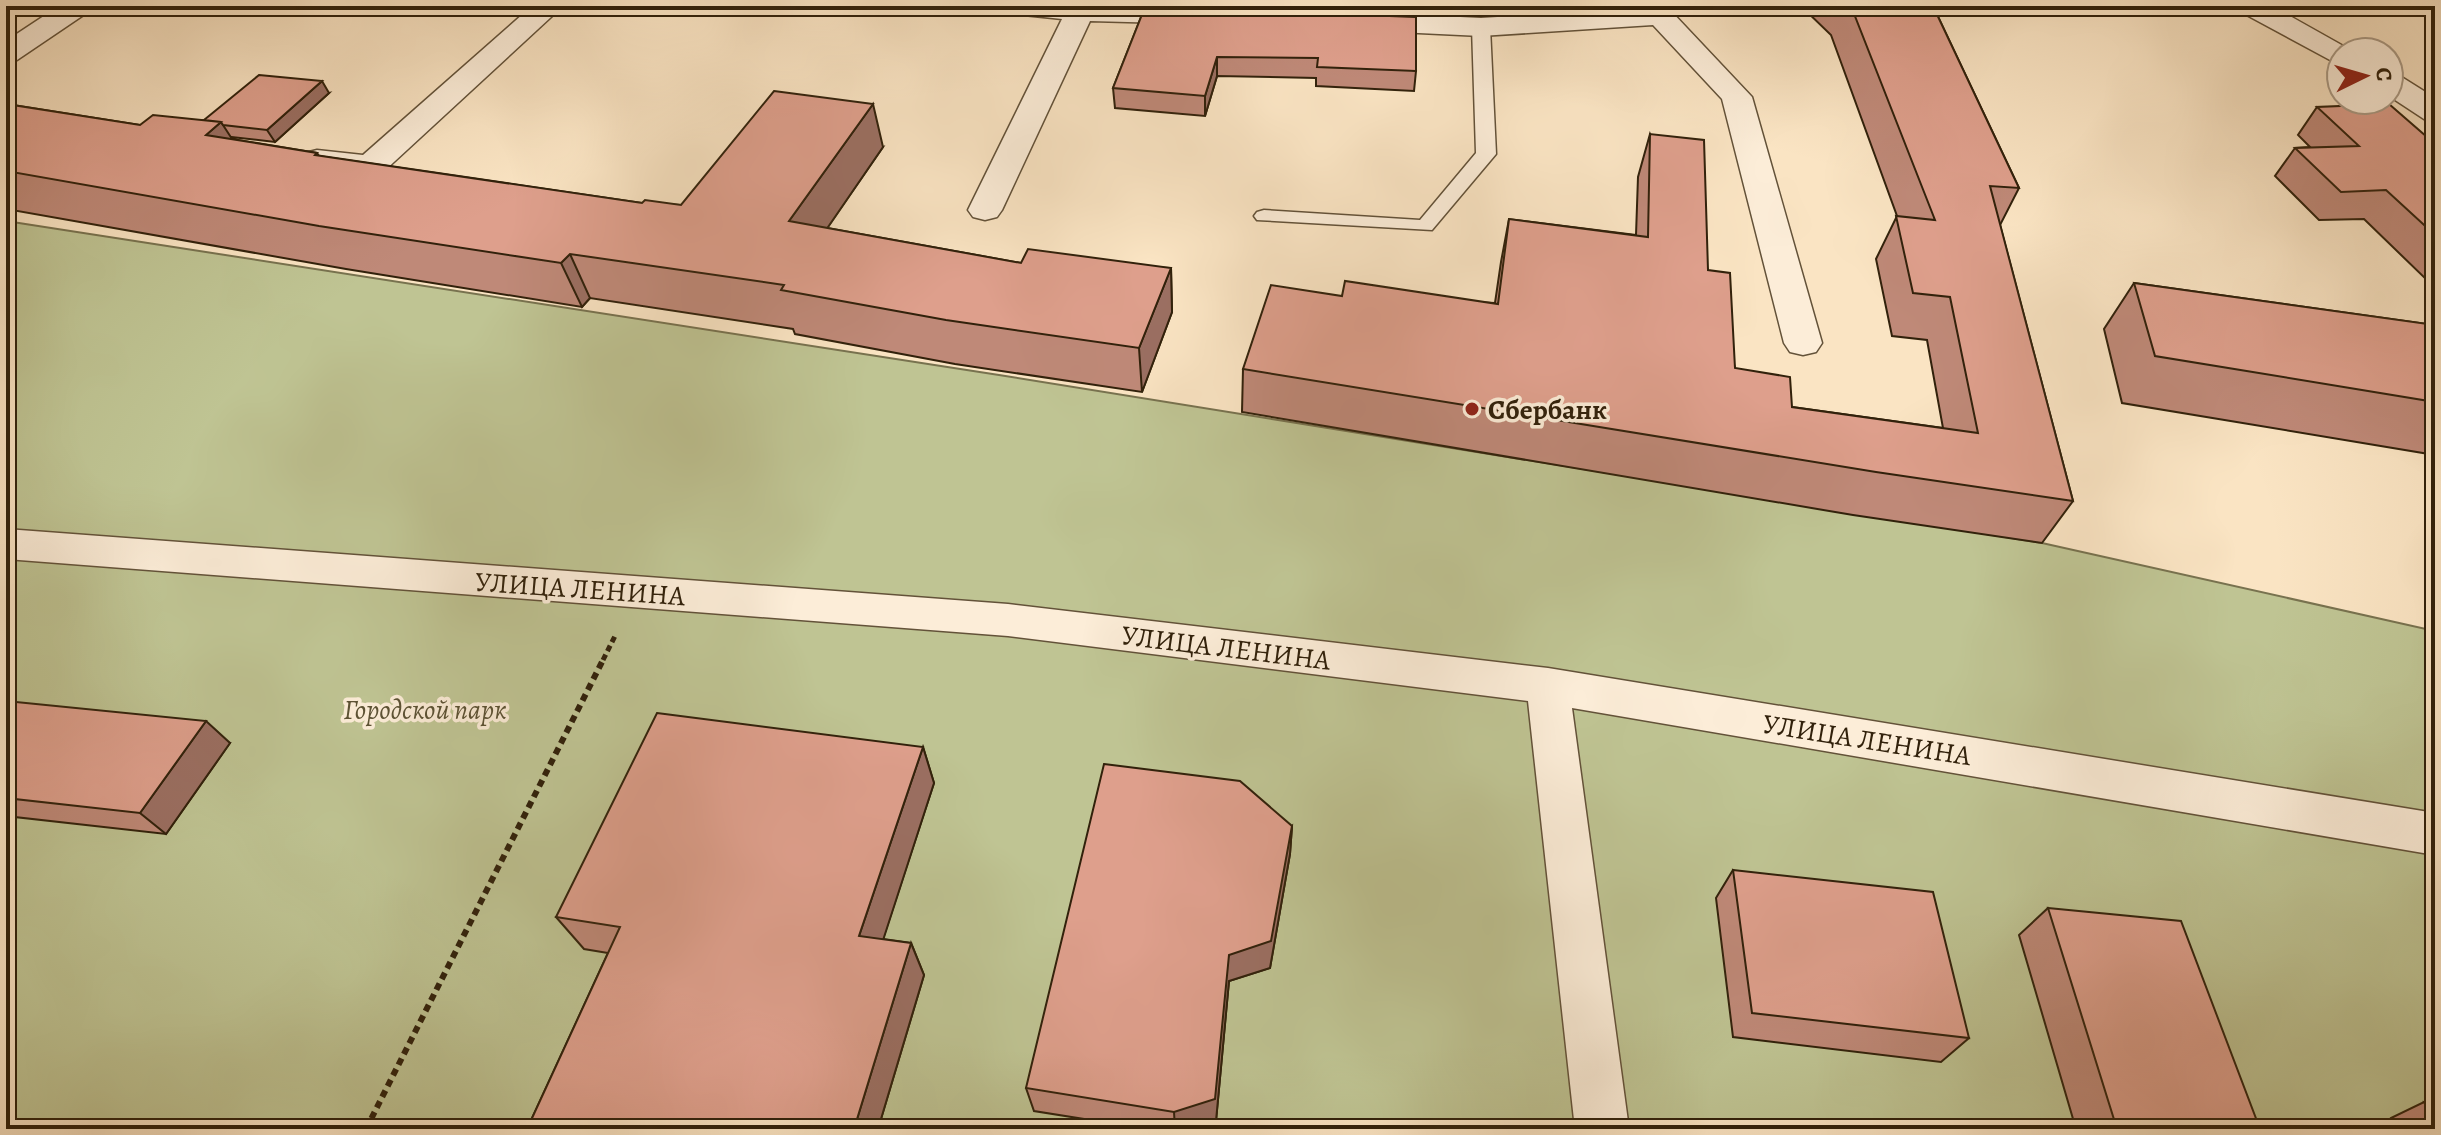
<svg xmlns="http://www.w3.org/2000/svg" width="2441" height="1135" font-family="Alegreya,serif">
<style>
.green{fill:#bfc493;stroke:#78724f;stroke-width:2}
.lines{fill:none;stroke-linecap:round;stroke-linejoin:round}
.service-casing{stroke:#635239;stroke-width:3}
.pedestrian-casing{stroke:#635239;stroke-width:3}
.minor-casing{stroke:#635239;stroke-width:3}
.path-far1{stroke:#31210b;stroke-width:5;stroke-dasharray:6 4;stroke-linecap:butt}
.path{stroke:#31210b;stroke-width:6;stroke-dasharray:7 5;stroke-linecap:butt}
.service{fill:#fcedd8;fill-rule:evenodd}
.pedestrian{fill:#fcedd8;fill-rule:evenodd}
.minor{fill:#fcedd8;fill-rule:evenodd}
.wall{fill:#bf8978;stroke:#31210b;stroke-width:2}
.shaded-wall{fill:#9b6f62;stroke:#31210b;stroke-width:2}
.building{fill:#de9f8c;stroke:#31210b;stroke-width:2}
.poi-dot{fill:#8f2418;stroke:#fcedd8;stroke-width:3}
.labels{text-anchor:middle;stroke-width:7;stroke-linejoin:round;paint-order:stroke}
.poi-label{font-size:28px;font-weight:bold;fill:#31210b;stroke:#fcedd8;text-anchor:start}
.street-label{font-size:28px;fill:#31210b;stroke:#fcedd8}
.park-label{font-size:28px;font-style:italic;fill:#5c5234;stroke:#fcedd8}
</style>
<rect width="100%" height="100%" fill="#fae4c3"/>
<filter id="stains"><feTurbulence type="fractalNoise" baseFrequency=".0025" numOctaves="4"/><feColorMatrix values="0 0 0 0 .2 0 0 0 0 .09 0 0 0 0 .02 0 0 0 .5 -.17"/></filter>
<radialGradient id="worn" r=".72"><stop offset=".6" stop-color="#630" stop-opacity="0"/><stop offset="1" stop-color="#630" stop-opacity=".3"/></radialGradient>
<path class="green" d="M 6,221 L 999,375 L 2042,543 L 2435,631 L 2435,1129 L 6,1129 Z"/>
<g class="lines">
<defs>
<path id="service" d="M 1481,22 L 1490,27 L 1496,154 L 1432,230 L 1257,220 L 1254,216 L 1257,212 L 1264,210 L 1420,220 L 1476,153 L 1472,27 Z"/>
<path id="pedestrian" d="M 6,529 L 1008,604 L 1548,668 L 2435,813 L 2435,855 L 1572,708 L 1629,1129 L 1575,1129 L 1528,701 L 1008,636 L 6,559 Z"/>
<path id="minor" d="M 59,6 L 92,6 L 88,12 L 17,60 L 6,63 L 6,41 Z
M 532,6 L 563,6 L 382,173 C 359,179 328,173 305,167 L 301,160 L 305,153 L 317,150 L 363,155 Z
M 992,6 L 1203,6 L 1213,9 L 1217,15 L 1213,21 L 1203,24 L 1090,21 L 1002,210 L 997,217 L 985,220 L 973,217 L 968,210 L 1062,19 L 996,12 Z
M 2237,6 L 2272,6 L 2354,52 L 2341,52 L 2341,63 L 2330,60 L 2241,12 Z
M 1660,7 L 1670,10 L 1752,97 L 1822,343 L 1816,352 L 1803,355 L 1790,352 L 1784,343 L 1722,99 L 1653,25 L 1481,36 L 1356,30 L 1346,27 L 1342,21 L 1346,15 L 1356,12 L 1481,18 Z
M 2389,73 L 2400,76 L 2435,98 L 2435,121 L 2424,119 L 2389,96 Z"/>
</defs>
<use href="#service" class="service-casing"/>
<use href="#pedestrian" class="pedestrian-casing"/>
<use href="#minor" class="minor-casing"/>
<path class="path-far1" d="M 603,660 L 615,636"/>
<path class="path" d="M 366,1129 L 604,658"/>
<use href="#service" class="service"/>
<use href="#pedestrian" class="pedestrian"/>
<use href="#minor" class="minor"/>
</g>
<path class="wall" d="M 1232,6 L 1414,6 L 1413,13 Z
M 1801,6 L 1933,6 L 2019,188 L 2000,225 L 2073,501 L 2042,543 L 1853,515 L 1242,412 L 1243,369 L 1342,296 L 1495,303 L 1501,262 L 1509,219 L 1636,235 L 1638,177 L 1650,134 L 1708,270 L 1735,368 L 1792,407 L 1943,428 L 1927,340 L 1892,336 L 1876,259 L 1897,216 L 1831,35 Z
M 1145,7 L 1416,71 L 1414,91 L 1316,86 L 1316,78 L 1217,76 L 1205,116 L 1115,108 L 1113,88 Z
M 329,93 L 275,142 L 231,137 L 232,139 L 317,153 L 319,156 L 642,203 L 681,205 L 883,147 L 827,228 L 1021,263 L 1171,268 L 1172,312 L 1142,392 L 955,364 L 795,334 L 793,329 L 590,298 L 582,307 L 346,269 L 6,209 L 6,104 L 140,125 L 204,120 Z
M 2317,107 L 2435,144 L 2435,283 L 2431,284 L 2364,219 L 2319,220 L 2275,176 L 2295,148 L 2310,147 L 2298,135 Z
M 2134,283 L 2435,325 L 2435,455 L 2122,403 L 2104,329 Z
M 6,701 L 230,743 L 166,834 L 6,816 Z
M 923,747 L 934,783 L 883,939 L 911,943 L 924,975 L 878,1129 L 527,1129 L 608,953 L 584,949 L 556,917 Z
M 1292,826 L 1290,854 L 1270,968 L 1229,981 L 1216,1121 L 1190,1129 L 1147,1129 L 1034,1111 L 1026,1088 Z
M 1733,870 L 1969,1038 L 1941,1062 L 1733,1037 L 1716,898 Z
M 2048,908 L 2260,1129 L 2076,1129 L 2019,935 Z
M 2424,1102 L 2435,1103 L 2435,1129 L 2396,1129 L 2391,1118 Z"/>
<path class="shaded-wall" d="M 1217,57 L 1217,76 L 1205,116 L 1205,96 Z
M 322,81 L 329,93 L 275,142 L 267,130 Z
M 873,104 L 883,147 L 802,265 L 789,221 Z
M 221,122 L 249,165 L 206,135 Z
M 570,254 L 590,298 L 582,307 L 561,263 Z
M 1171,268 L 1172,312 L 1142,392 L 1139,348 Z
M 206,721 L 230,743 L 166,834 L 140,813 Z
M 923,747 L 934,783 L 874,968 L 859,936 Z
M 1292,826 L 1290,854 L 1270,968 L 1229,981 L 1216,1121 L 1190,1129 L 1175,1129 L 1174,1112 L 1229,955 Z
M 911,943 L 924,975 L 878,1129 L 854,1129 Z"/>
<path class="building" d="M 1851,6 L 1933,6 L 2019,188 L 1990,186 L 2073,501 L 1876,472 L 1243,369 L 1271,285 L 1342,296 L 1345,281 L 1498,304 L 1509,219 L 1648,237 L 1650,134 L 1704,140 L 1708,270 L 1730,273 L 1735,368 L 1790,377 L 1792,407 L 1978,433 L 1950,297 L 1913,293 L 1896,216 L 1935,220 Z
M 1145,7 L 1416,17 L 1416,71 L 1317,67 L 1318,58 L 1217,57 L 1205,96 L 1113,88 Z
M 259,75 L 322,81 L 267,130 L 223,125 L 221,122 L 204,120 Z
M 774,91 L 873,104 L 789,221 L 1021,263 L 1028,249 L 1171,268 L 1139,348 L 946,320 L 781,290 L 784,285 L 570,254 L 561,263 L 319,226 L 6,171 L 6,104 L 140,125 L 153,115 L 221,122 L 206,135 L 317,153 L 315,155 L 642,203 L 645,200 L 681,205 Z
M 2389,104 L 2435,144 L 2435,235 L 2386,190 L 2341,192 L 2295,148 L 2359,146 L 2317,107 Z
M 2134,283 L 2435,325 L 2435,402 L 2155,356 Z
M 6,701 L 206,721 L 140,813 L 6,798 Z
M 657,713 L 923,747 L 859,936 L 911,943 L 854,1129 L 527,1129 L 620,927 L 556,917 Z
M 1104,764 L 1240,781 L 1292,826 L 1271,941 L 1229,955 L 1215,1099 L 1174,1112 L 1026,1088 Z
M 1733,870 L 1933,892 L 1969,1038 L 1752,1013 Z
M 2048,908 L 2181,921 L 2260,1129 L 2117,1129 Z
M 2424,1102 L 2435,1103 L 2435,1125 Z"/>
<circle class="poi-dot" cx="1472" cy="409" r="8"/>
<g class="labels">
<g class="poi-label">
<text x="1488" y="419">Сбербанк</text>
</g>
<g class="street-label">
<text transform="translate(580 588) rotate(4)" y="10">УЛИЦА ЛЕНИНА</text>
<text transform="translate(1226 647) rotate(7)" y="10">УЛИЦА ЛЕНИНА</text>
<text transform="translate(1867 739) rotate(9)" y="10">УЛИЦА ЛЕНИНА</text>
</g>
<g class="park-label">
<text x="425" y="719">Городской парк</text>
</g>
</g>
<rect width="2441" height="1135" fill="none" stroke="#fae4c3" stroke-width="32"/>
<rect x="8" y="8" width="2425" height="1119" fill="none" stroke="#31210b" stroke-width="4"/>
<rect x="16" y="16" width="2409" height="1103" fill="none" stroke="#31210b" stroke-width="2"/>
<g transform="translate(2365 76) rotate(85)"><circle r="38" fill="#fcedd8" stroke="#ab9b86" stroke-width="2"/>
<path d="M0-6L14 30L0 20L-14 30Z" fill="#8f2418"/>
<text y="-12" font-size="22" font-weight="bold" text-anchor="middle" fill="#31210b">С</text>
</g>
<rect width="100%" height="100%" filter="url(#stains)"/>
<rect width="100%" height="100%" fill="url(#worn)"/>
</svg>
